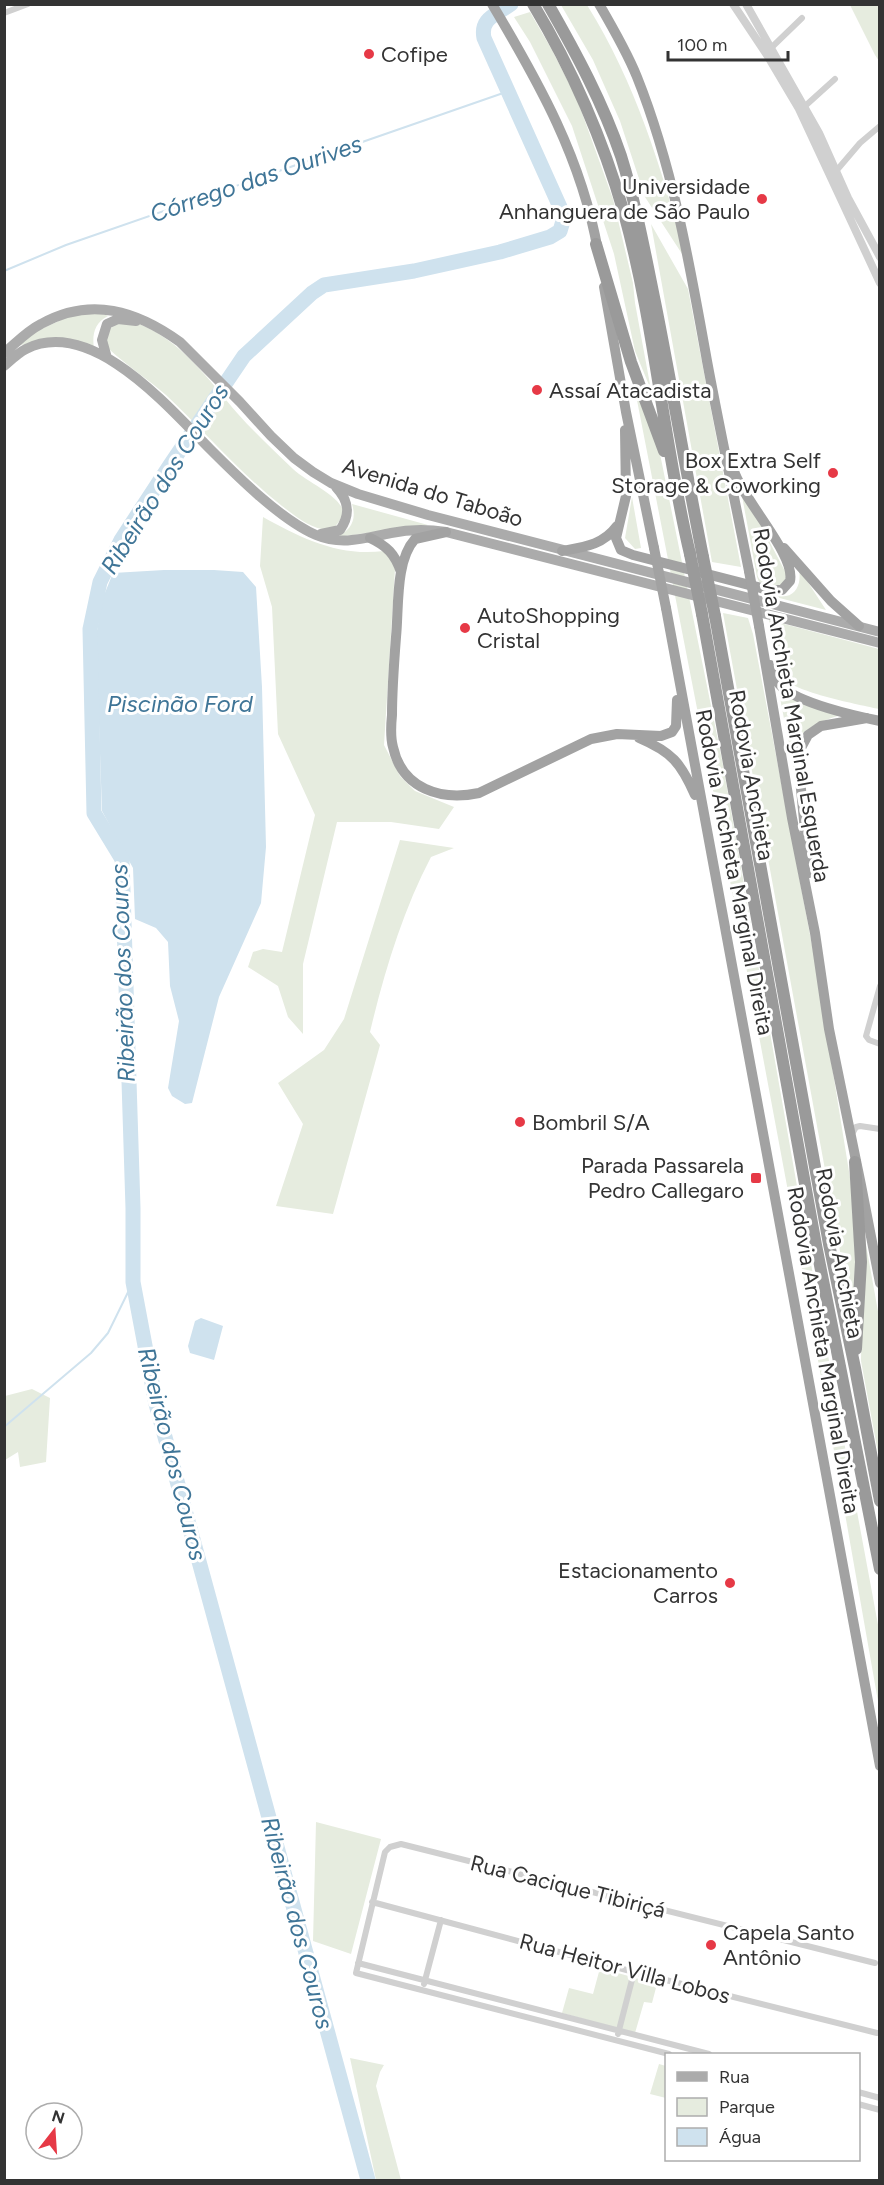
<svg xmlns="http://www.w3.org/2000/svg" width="884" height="2185" font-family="Figtree,sans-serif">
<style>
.green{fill:#e6ecdf}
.water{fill:#cfe2ee}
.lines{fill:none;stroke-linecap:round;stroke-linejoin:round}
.stream{stroke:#cfe2ee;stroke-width:2}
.river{stroke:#cfe2ee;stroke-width:15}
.minor{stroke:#d0d0d0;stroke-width:6}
.tertiary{stroke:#d0d0d0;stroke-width:8}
.primary{stroke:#ababab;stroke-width:10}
.trunk{stroke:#a2a2a2;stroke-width:10}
.motorway{stroke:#9a9a9a;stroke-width:12}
.trunk-bridge{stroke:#a2a2a2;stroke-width:10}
.motorway-bridge{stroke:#9a9a9a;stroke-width:12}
.poi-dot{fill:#e63946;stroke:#fff;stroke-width:2}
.labels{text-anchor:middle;stroke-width:6;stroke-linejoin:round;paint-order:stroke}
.poi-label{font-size:22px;fill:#333;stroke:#fff;text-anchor:start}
.street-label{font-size:22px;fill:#333;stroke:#fff}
.water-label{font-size:24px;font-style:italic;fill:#3f7597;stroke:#fff}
</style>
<rect width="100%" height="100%" fill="#fff"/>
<path class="green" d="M 561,5 L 587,5 C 636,83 663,172 686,260 L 645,197 L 620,121 L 593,60 Z
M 850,5 L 879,5 L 879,61 L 875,55 Z
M 530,12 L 552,50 L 577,99 L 613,199 L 633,283 L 635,303 L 651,390 L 635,351 L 614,254 L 572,126 L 530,42 L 514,17 Z
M 651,224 L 688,289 L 741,567 L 712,562 Z
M 101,313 L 108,316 C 94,323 92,335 94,349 L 39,341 L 17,346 L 35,332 L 72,315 Z
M 137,323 C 181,340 208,379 238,414 C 255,433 274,451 293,469 C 308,483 338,494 344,512 C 339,523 335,531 322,529 C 307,526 294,515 282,506 C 239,472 206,433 166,395 C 148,379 127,366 109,349 L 106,345 L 106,331 L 117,324 Z
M 635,390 L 657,439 L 723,765 L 804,1226 L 879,1630 L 879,1707 L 793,1218 L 717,811 Z
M 742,496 L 757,518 L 787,575 L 784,582 L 779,586 L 759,582 L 757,577 Z
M 632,497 L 641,548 L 635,549 L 625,538 Z
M 352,504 L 428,525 L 337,537 C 351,530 357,520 352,504 Z
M 263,517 C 301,538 339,557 384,551 L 391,557 L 395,569 L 384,745 L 400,776 L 415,791 L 454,807 L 439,829 L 391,822 L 337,822 L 303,964 L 303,1034 L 288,1017 L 278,986 L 248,967 L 253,952 L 263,949 L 282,952 L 315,815 L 278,734 L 272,607 L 260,566 Z
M 798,567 L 826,610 L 760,593 L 760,591 C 767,593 778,598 786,596 C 799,594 802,577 798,567 Z
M 723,613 L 748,618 L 753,634 L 815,961 L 851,1184 L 856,1271 L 853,1300 L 848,1295 Z
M 769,620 L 879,649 L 879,709 C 861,705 793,692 784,678 C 773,663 772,638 769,620 Z
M 778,687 L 841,715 C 799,727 797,736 795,777 Z
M 400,840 L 454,848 L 431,857 C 403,910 384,973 370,1032 L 380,1045 L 333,1214 L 276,1206 L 303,1124 L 278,1083 L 324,1050 L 344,1019 Z
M 863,1228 L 879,1317 L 879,1458 L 861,1361 Z
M 32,1389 L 50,1398 L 46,1462 L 20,1467 L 18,1452 L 5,1460 L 5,1396 Z
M 316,1822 L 381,1839 L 351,1954 L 313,1941 Z
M 600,1968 L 657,1984 L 652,2003 L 644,2002 L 635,2033 L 562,2013 L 569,1988 L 593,1994 Z
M 350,2058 L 384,2065 L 380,2072 L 376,2086 L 401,2180 L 376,2180 Z
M 659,2064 L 666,2066 L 666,2098 L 650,2094 Z"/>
<path class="water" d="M 164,570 L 214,570 L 243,572 L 256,587 L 262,687 L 266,847 L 261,903 L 219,997 L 192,1103 L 185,1104 L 172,1096 L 168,1088 L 179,1021 L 170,986 L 168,942 L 156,928 L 135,919 L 133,868 L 102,811 L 96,637 L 102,600 L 113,573 Z
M 201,1318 L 223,1326 L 214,1360 L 190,1353 L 188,1346 L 195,1321 Z"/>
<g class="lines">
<path class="stream" d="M 4,271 L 66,245 L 509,91
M 4,1427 L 91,1353 L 108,1333 L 133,1282"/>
<path class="river" d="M 368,2180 L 156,1404 L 133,1282 L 133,1208 L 122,859 L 94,813 L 90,629 L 100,582 L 121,540 L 170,465 L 244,356 L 312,293 L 324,285 L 414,271 L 500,252 L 550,237 L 560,231 L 563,221 L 560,207 L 484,38 C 480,18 496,15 511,4"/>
<path class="minor" d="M 4,13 L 28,4
M 771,48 L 802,18
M 804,107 L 835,79
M 837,170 L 860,143 L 880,126
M 880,986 L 866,1036 L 869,1040 L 880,1044
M 852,1134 L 856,1127 L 860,1126 L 880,1129
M 372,1902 L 634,1972 L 877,2033
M 358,1963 L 709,2054
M 424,1984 L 441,1920
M 618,2034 L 634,1972
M 669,2054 L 356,1973 L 385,1852 L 390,1847 L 401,1844 L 875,1963
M 858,2092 L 880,2098
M 858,2104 L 880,2110"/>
<path class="tertiary" d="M 733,4 L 767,55 L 799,109 L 880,283
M 746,4 L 819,133 L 848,198 L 880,257"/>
<path class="primary" d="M 4,353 C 16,343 27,331 41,324 C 91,296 137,311 180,342 L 240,402 L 271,436 L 294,458 L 313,472 L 331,483 L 358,494 L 428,515 L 880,632
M 107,358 L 102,340 L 107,324 L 118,319 L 136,321
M 4,366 C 11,360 18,353 26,349 C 92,316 170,409 210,449 C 237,476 281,520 316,535 C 342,546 365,538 391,533 C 410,529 427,529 446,532 L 880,643
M 321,534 L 340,530 C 351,514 349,501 336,487"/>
<path class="trunk" d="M 492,4 C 539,83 582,159 598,251
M 599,4 C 613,28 627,52 637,77 C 673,167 690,266 707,361 C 720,431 735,501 749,571
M 604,287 L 626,412 L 654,548
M 625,430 L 626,496 L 616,538 L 621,550 L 633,555 L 769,590 L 782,590 L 790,581 C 796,555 743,500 734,471
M 446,532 L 415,539 C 395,561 399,608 396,637 C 394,663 392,689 392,715 C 391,725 390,736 393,747 C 402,789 441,801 479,793 L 591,739 L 617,734 L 661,736 L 672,732 L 676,726 L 677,700
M 370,538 C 387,546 395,554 401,572
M 784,548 L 831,601 L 859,626
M 562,551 C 584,547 603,545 617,526
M 666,608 L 880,1766
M 759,626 L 792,818 L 815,933 L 829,1029 L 861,1185 L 880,1283
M 770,665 C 773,672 775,680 781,686 C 798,703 855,716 880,721
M 639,738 C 672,752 681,763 695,795
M 809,873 L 799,768 L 801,748 L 808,735 L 821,726 L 867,718"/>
<path class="motorway" d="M 533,4 C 572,69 603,140 624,213 C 655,325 663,441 690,554
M 548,4 C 576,53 603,103 621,156 C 636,204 645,253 655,302 C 672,387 686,472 703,557
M 596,244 L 631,362 L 664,451
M 702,614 L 816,1245 L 880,1569
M 715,616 L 829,1244 L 855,1368 L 880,1501
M 855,1162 L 861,1262 L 856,1349"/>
<path class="trunk-bridge" d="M 654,548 L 666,608
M 749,571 L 759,626"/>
<path class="motorway-bridge" d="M 690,554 L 702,614
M 703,557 L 715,616"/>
</g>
<g class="poi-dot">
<circle cx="369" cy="54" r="6"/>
<circle cx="762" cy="199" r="6"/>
<circle cx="537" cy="390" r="6"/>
<circle cx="833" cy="473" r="6"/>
<circle cx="465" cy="628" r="6"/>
<circle cx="520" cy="1122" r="6"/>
<rect x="750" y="1172" width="12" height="12" rx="3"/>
<circle cx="730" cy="1583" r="6"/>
<circle cx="711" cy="1945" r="6"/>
</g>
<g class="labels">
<g class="poi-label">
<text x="381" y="62">Cofipe</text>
<text x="750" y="194" text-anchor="end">Universidade<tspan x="750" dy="25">Anhanguera de São Paulo</tspan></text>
<text x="549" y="398">Assaí Atacadista</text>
<text x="821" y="468" text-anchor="end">Box Extra Self<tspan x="821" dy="25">Storage &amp; Coworking</tspan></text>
<text x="477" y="623">AutoShopping<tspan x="477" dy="25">Cristal</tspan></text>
<text x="532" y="1130">Bombril S/A</text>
<text x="744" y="1173" text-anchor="end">Parada Passarela<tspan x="744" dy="25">Pedro Callegaro</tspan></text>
<text x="718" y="1578" text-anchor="end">Estacionamento<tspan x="718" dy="25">Carros</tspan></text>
<text x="723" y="1940">Capela Santo<tspan x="723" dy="25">Antônio</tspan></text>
</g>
<g class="street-label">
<text transform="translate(433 492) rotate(17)" y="8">Avenida do Taboão</text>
<text transform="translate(792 705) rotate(80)" y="8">Rodovia Anchieta Marginal Esquerda</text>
<text transform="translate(752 775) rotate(80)" y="8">Rodovia Anchieta</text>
<text transform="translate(735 872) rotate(79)" y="8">Rodovia Anchieta Marginal Direita</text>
<text transform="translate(840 1253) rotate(79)" y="8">Rodovia Anchieta</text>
<text transform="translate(824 1350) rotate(80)" y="8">Rodovia Anchieta Marginal Direita</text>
<text transform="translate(568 1886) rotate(14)" y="8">Rua Cacique Tibiriçá</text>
<text transform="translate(625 1968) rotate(15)" y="8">Rua Heitor Villa Lobos</text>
</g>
<g class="water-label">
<text transform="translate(256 179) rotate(-19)" y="8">Córrego das Ourives</text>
<text transform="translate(165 479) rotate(-58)" y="8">Ribeirão dos Couros</text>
<text x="180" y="712">Piscinão Ford</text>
<text transform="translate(123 973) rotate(-92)" y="8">Ribeirão dos Couros</text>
<text transform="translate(172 1454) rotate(76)" y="8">Ribeirão dos Couros</text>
<text transform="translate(297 1923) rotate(75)" y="8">Ribeirão dos Couros</text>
</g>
</g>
<rect width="884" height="2185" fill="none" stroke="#333333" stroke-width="12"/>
<rect x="665" y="2053" width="195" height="108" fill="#ffffff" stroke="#adadad" stroke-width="1.5"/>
<rect x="677" y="2072" width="30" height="9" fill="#ababab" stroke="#adadad" stroke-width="1.5"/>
<text x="719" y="2083" font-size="18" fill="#333333">Rua</text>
<rect x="677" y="2098" width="30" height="18" fill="#e6ecdf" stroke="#adadad" stroke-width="1.5"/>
<text x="719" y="2113" font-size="18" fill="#333333">Parque</text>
<rect x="677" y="2128" width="30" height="18" fill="#cfe2ee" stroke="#adadad" stroke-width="1.5"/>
<text x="719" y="2143" font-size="18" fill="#333333">Água</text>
<g transform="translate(54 2131) rotate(17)"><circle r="28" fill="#ffffff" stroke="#adadad" stroke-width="1.5"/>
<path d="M0-4.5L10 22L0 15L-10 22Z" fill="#e63946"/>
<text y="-9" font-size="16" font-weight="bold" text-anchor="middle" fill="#333333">N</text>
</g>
<path d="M668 51v9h120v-9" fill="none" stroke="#333333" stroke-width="3"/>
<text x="677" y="51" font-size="18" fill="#333333" stroke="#ffffff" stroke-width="4.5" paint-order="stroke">100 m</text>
</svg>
